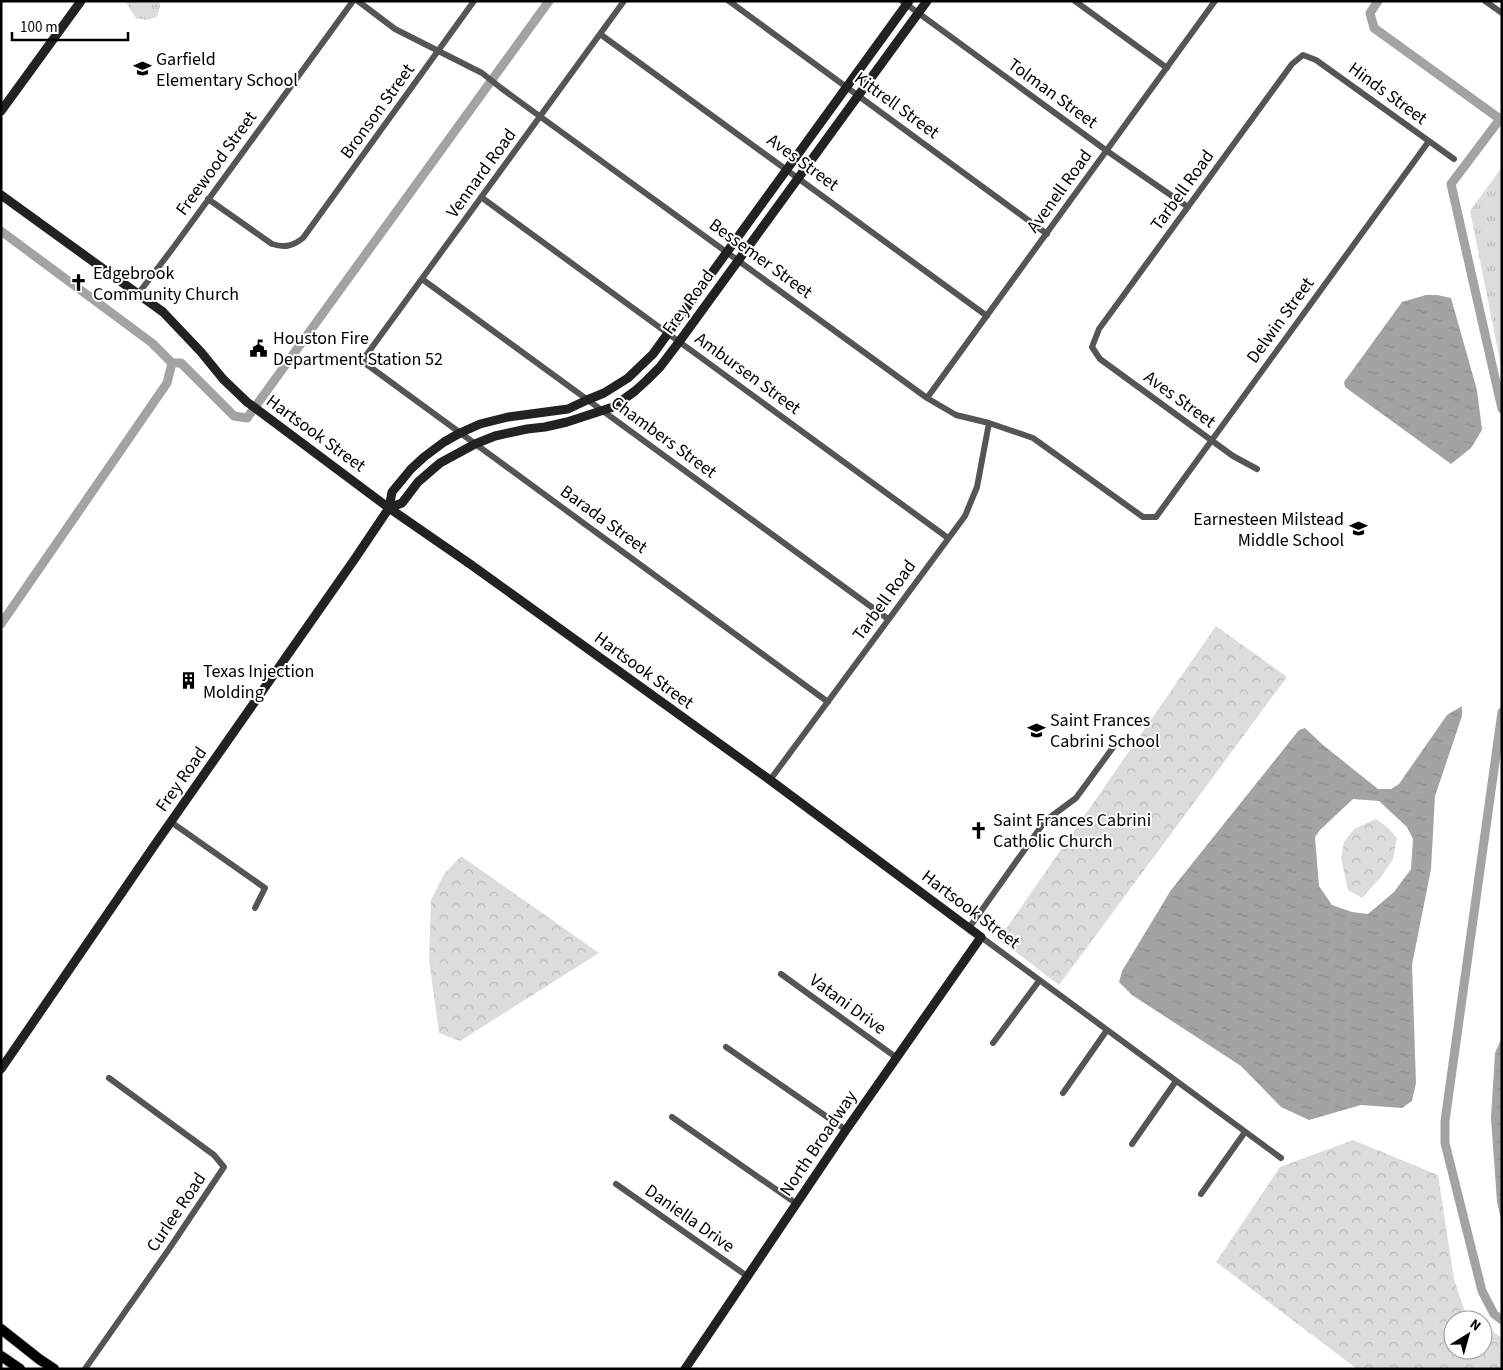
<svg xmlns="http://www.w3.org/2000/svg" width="1503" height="1370" font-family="'Source Sans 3',sans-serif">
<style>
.forest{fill:url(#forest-crowns)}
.park{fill:url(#park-tufts)}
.water{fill:url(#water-ripples);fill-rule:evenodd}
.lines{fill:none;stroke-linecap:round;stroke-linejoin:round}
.canal{stroke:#a3a3a3;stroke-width:9}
.primary-casing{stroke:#dbdbdb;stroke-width:12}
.street{stroke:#555;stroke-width:6}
.secondary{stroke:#222;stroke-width:9}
.primary{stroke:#000;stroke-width:10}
.labels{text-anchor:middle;stroke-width:4;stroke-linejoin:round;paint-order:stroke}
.poi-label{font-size:18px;fill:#000;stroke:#fff;text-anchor:start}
.street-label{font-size:18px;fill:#000;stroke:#fff}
</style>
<defs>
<pattern id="forest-crowns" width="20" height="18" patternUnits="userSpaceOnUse" patternTransform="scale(1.25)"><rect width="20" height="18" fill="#dcdcdc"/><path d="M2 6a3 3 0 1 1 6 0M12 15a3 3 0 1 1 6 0" fill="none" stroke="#bbb"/></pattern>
<pattern id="park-tufts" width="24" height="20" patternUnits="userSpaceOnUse" patternTransform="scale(1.25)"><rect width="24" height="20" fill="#dcdcdc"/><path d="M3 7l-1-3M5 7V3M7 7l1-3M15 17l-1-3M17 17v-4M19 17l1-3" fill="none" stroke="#bbb"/></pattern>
<pattern id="water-ripples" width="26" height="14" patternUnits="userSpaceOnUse" patternTransform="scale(1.25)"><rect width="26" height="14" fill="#a3a3a3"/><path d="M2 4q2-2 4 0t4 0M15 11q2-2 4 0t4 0" fill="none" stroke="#8b8b8b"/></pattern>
</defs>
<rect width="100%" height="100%" fill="#fff"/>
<path class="forest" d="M 1216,626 L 1287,677 L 1059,985 L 999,939 Z
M 1376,819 L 1387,827 L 1397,838 L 1393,859 L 1381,877 L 1362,898 L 1348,890 L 1341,858 L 1344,842 L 1354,829 Z
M 461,856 L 599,953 L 460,1041 L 439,1033 L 429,960 L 431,900 L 444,874 Z
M 1353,1140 L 1438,1175 L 1454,1279 L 1465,1312 L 1476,1320 L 1453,1320 L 1453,1350 L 1483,1350 L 1483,1325 L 1502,1338 L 1502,1369 L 1357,1369 L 1216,1262 L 1280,1167 Z"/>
<path class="park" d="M 125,1 L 159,1 L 160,6 L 157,17 L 147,20 L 136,18 Z
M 1502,167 L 1502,371 L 1470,211 Z"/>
<path class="water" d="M 1426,295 L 1437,295 L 1451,298 L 1477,390 L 1482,430 L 1471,448 L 1451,464 L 1345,387 L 1344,382 L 1402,302 Z
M 1462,706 L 1462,716 L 1435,796 L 1431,869 L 1412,965 L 1416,1083 L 1412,1101 L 1402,1108 L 1361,1105 L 1309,1120 L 1281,1107 L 1241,1066 L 1132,995 L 1119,982 L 1122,971 L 1171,890 L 1299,730 L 1305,728 L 1323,745 L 1378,789 L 1391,789 L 1399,784 L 1447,715 ZM 1353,799 L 1379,801 L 1407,827 L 1413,839 L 1411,869 L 1394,892 L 1368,914 L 1352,912 L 1332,905 L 1319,886 L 1315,837 L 1320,830 Z
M 1502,1037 L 1502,1223 L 1497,1202 L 1491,1118 L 1495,1053 Z"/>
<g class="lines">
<path class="canal" d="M 1378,1 L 1370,13 L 1374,28 L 1500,119 L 1451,184 L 1502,409
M 1,231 L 152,343 L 172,363 L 181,363 L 234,416 L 247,418 L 549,1
M 1,624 L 167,383 L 172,363
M 1502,712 L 1445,1121 L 1445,1143 L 1482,1291 L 1494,1314 L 1502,1320"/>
<defs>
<path id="primary" d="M 1,1329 L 39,1359 L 54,1369
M 1,1356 L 20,1369"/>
</defs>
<use href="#primary" class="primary-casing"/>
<path class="street" d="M 358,1 L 395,29 L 482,73 L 501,88 L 927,398 L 956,415 L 989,423 L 1033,438 L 1143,517 L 1156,517 L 1429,141
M 624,1 L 362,361 L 828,702
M 729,1 L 1047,234
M 902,1 L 1107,151 L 1188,207
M 1075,1 L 1167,68
M 1485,1 L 1502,13
M 600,34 L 987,316
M 481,197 L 948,538
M 208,199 L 272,244 C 285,248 293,246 303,238 L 474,1
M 422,279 L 888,619
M 138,294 L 173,248 L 353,1
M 927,398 L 1215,1
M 1257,469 L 1233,456 L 1100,359 L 1092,347 L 1099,329 L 1292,64 L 1303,55 L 1316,60 L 1454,159
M 770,780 L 965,516 L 977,487 L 989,423
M 171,822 L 265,888 L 255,908
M 969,928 L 1045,821 L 1076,798 L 1117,742
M 981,937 L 1281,1158
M 781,974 L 897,1058
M 993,1043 L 1039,981
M 726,1047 L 846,1130
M 1063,1093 L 1107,1030
M 672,1117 L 797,1204
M 1132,1144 L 1176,1081
M 616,1184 L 747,1276
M 1201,1194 L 1245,1132
M 85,1369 L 169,1249 L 224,1167 L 214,1155 L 109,1078"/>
<path class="secondary" d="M 1,111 L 81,1
M 1,195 L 163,312 L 201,352 L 223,379 L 247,402 L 389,508 L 470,564 L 770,780 L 981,937 L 846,1130 L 685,1369
M 389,508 L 402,503 L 418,482 L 440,463 L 475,444 L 495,436 L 527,429 L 545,427 L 567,422 L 613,407 L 635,391 L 646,381 L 660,367 L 679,342 L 927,1
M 1,1069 L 156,843 L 354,560 L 389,508 L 392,492 L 411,469 L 424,457 L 444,442 L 460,433 L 480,424 L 508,417 L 568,409 L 587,400 L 604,393 L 628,378 L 653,354 L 909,1"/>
<use href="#primary" class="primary"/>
</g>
<defs>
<symbol id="school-bare" viewBox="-9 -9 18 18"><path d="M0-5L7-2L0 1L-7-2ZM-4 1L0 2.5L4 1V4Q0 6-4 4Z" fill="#000" stroke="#fff" stroke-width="2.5" paint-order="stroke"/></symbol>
<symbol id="church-bare" viewBox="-9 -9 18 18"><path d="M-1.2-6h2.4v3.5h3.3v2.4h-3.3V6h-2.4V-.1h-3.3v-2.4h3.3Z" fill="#000" stroke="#fff" stroke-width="2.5" paint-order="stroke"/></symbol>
<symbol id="civic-bare" viewBox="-9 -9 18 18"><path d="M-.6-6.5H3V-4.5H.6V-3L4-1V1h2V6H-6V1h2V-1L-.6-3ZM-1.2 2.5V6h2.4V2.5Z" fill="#000" stroke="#fff" stroke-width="2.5" paint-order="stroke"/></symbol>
<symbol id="building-bare" viewBox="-9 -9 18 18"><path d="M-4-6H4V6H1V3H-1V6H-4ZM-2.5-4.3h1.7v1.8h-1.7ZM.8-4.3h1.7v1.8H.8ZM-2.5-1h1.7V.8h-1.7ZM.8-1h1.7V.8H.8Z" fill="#000" stroke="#fff" stroke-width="2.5" paint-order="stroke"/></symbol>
</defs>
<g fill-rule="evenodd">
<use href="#school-bare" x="130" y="56" width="25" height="25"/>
<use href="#church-bare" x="66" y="270" width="25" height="25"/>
<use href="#civic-bare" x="246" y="336" width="25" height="25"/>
<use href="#school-bare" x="1346" y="516" width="25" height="25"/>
<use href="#building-bare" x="176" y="668" width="25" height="25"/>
<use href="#school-bare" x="1024" y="718" width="25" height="25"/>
<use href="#church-bare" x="966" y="818" width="25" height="25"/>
</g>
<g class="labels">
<g class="poi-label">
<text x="156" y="65">Garfield<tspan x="156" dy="21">Elementary School</tspan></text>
<text x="93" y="279">Edgebrook<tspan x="93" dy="21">Community Church</tspan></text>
<text x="273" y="344">Houston Fire<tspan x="273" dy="21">Department Station 52</tspan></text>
<text x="1344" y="525" text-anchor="end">Earnesteen Milstead<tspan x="1344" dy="21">Middle School</tspan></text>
<text x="203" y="677">Texas Injection<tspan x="203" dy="21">Molding</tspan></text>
<text x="1050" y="726">Saint Frances<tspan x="1050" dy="21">Cabrini School</tspan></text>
<text x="993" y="826">Saint Frances Cabrini<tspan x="993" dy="21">Catholic Church</tspan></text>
</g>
<g class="street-label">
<text transform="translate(1053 93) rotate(36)" y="6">Tolman Street</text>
<text transform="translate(1388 93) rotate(36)" y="6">Hinds Street</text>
<text transform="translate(897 105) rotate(36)" y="6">Kittrell Street</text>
<text transform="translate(377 111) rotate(-54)" y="6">Bronson Street</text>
<text transform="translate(803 162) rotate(36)" y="6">Aves Street</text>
<text transform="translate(216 163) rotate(-54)" y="6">Freewood Street</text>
<text transform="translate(481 173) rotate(-54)" y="6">Vennard Road</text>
<text transform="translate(1182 190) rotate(-54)" y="6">Tarbell Road</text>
<text transform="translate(1059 191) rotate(-54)" y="6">Avenell Road</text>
<text transform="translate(761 258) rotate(36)" y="6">Bessemer Street</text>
<text transform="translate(688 302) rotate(-54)" y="6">Frey Road</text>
<text transform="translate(1280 320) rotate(-54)" y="6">Delwin Street</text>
<text transform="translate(748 373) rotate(36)" y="6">Ambursen Street</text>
<text transform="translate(1180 399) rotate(36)" y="6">Aves Street</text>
<text transform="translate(316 433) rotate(36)" y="6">Hartsook Street</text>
<text transform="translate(664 437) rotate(36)" y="6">Chambers Street</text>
<text transform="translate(604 519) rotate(36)" y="6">Barada Street</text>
<text transform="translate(884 600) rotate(-54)" y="6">Tarbell Road</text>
<text transform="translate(644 670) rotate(36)" y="6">Hartsook Street</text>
<text transform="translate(181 779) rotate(-55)" y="6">Frey Road</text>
<text transform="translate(971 909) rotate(37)" y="6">Hartsook Street</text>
<text transform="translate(848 1004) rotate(36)" y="6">Vatani Drive</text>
<text transform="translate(818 1143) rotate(-56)" y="6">North Broadway</text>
<text transform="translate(176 1212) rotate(-56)" y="6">Curlee Road</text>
<text transform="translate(690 1218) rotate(35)" y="6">Daniella Drive</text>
</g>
</g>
<rect width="1503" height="1370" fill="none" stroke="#000000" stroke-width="5"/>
<g transform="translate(1468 1335) rotate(37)"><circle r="24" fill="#ffffff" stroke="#999999"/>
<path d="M0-4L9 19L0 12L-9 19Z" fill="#000000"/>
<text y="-8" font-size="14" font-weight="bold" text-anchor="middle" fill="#000000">N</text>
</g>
<path d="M12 32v8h116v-8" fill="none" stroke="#000000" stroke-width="2.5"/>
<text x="20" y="32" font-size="15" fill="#000000" stroke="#ffffff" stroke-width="4" paint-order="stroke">100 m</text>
</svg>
